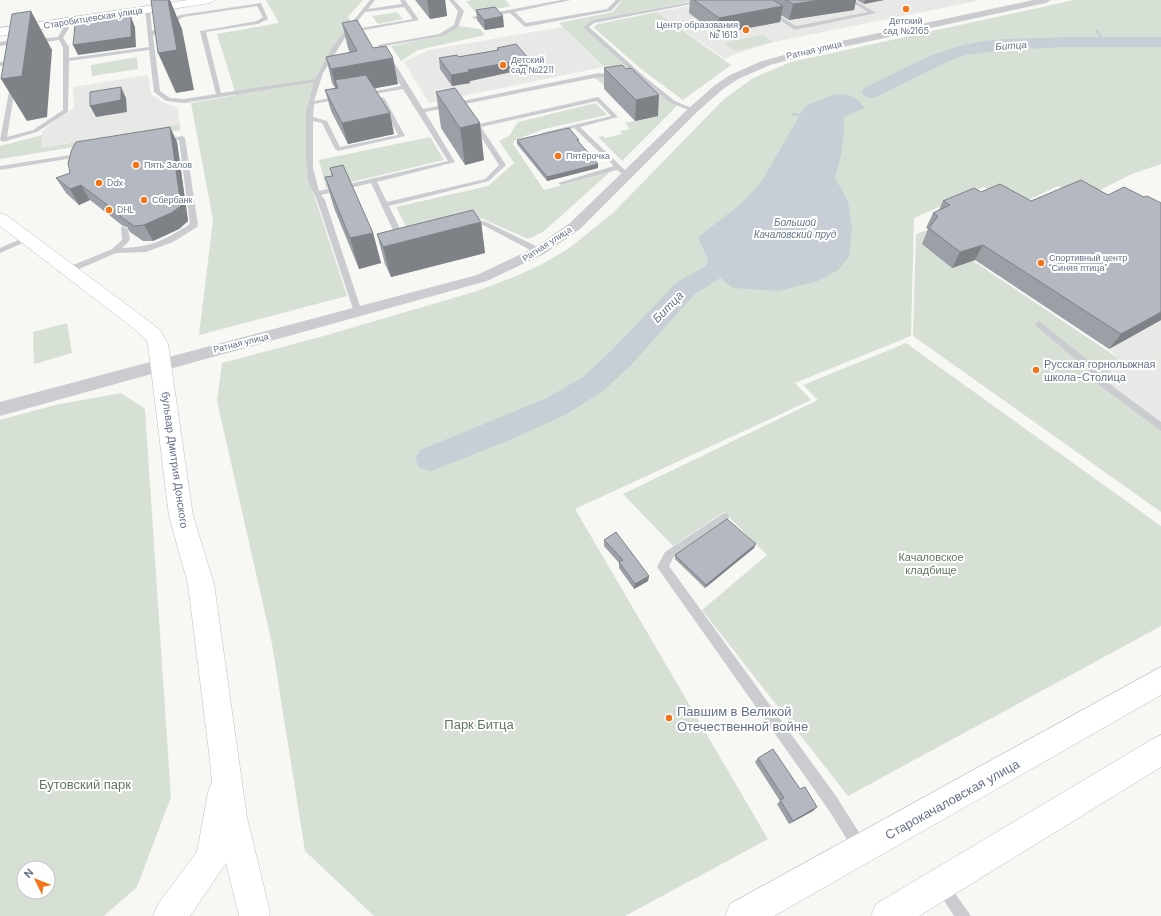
<svg xmlns="http://www.w3.org/2000/svg" width="1161" height="916" font-family="'DM Sans',sans-serif">
<style>
.built{fill:#e8e8e7}
.green{fill:#d7e0d5;fill-rule:evenodd}
.water{fill:#c7ced5}
.lines{fill:none;stroke-linecap:round;stroke-linejoin:round}
.stream{stroke:#c7ced5;stroke-width:3}
.river{fill:#c7ced5;fill-rule:evenodd}
.secondary-casing{stroke:#bbbfc5;stroke-width:1}
.lane{fill:#caccd0;fill-rule:evenodd}
.street{fill:#caccd0;fill-rule:evenodd}
.secondary{fill:#fff;fill-rule:evenodd}
.wall{fill:#9b9fa6}
.shaded-wall{fill:#7e8287}
.building{fill:#b4b9c1;stroke:#7e8287}
.poi-dot{fill:#f37519;stroke:#fff;stroke-width:1.5}
.labels{text-anchor:middle;stroke-width:4;stroke-linejoin:round;paint-order:stroke}
.far-street-label{font-size:9px;fill:#647188;stroke:#fff}
.far-poi-label{font-size:9px;fill:#647188;stroke:#fff;text-anchor:start}
.far-water-label{font-size:10px;font-style:italic;fill:#64798b;stroke:#fff}
.poi-label{font-size:11px;fill:#647188;stroke:#fff;text-anchor:start}
.street-label{font-size:11px;fill:#647188;stroke:#fff}
.park-label{font-size:11px;fill:#5f795f;stroke:#fff}
.water-label{font-size:12px;font-style:italic;fill:#64798b;stroke:#fff}
.near-poi-label{font-size:13px;fill:#647188;stroke:#fff;text-anchor:start}
.near-park-label{font-size:13px;fill:#5f795f;stroke:#fff}
.near-street-label{font-size:13px;fill:#647188;stroke:#fff}
</style>
<rect width="100%" height="100%" fill="#f7f8f4"/>
<path class="built" d="M 720,0 L 976,0 L 977,1 L 773,42 L 733,55 L 725,59 L 657,12 Z
M 563,27 L 603,67 L 429,103 L 404,62 L 428,50 Z
M 148,75 L 151,94 L 163,102 L 178,108 L 180,124 L 40,148 L 43,130 L 74,108 L 73,87 Z
M 1161,320 L 1161,422 L 1105,381 L 1118,358 L 1109,349 Z"/>
<path class="green" d="M 266,0 L 363,0 L 348,17 L 351,21 L 318,73 L 309,101 L 307,173 L 347,296 L 199,335 L 213,220 L 191,103 L 236,95 L 217,34 L 279,23 Z
M 473,0 L 505,0 L 511,6 L 476,13 L 466,1 Z
M 622,0 L 698,0 L 593,20 L 583,26 L 629,69 L 606,69 L 559,23 L 613,12 Z
M 1074,0 L 1161,0 L 1161,164 L 1132,174 L 1082,199 L 1058,186 L 1015,206 L 984,187 L 914,218 L 911,336 L 795,383 L 811,400 L 575,509 L 768,839 L 625,916 L 374,916 L 305,851 L 272,644 L 217,401 L 222,363 L 324,336 L 477,291 L 514,277 L 542,264 L 568,249 L 613,213 L 724,99 L 753,78 L 791,62 Z
M 397,12 L 403,19 L 378,24 L 372,16 Z
M 657,12 L 731,65 L 683,100 L 641,69 L 593,27 L 598,24 Z
M 459,26 L 480,29 L 485,35 L 418,50 L 401,61 L 391,46 L 441,36 Z
M 763,35 L 773,42 L 735,51 L 724,43 Z
M 137,57 L 138,69 L 92,76 L 91,65 Z
M 600,76 L 643,80 L 677,106 L 622,161 L 598,137 L 603,136 L 605,138 L 622,134 L 620,131 L 630,129 L 625,123 L 657,116 L 607,88 L 594,77 Z
M 596,103 L 607,115 L 544,129 L 515,140 L 513,144 L 544,190 L 610,172 L 543,232 L 528,239 L 483,219 L 477,218 L 411,236 L 396,207 L 488,186 L 514,163 L 499,141 L 509,136 L 518,122 Z
M 180,124 L 180,130 L 0,159 L 0,146 L 42,135 L 41,148 Z
M 430,137 L 444,160 L 326,188 L 319,160 Z
M 927,230 L 1118,358 L 1105,381 L 1161,422 L 1161,512 L 913,336 L 916,234 Z
M 67,323 L 72,353 L 34,364 L 33,332 Z
M 906,343 L 1161,526 L 1161,626 L 848,796 L 702,610 L 767,555 L 724,512 L 673,546 L 623,494 L 818,400 L 803,385 Z
M 121,393 L 145,409 L 171,797 L 137,887 L 104,916 L 0,916 L 0,420 L 55,405 ZM 24,868 L 48,868 L 48,892 L 24,892 Z"/>
<path class="water" d="M 836,94 C 849,94 857,97 865,108 L 844,117 C 845,138 841,158 835,178 L 848,201 L 852,227 L 849,257 L 838,270 L 818,281 L 778,291 L 733,288 L 713,272 L 698,237 L 741,204 L 762,181 L 805,106 Z"/>
<g class="lines">
<path class="stream" d="M 1097,31 L 1104,42
M 793,114 L 799,115"/>
<path class="river" d="M 1064,37 L 1161,37 L 1161,47 L 1064,47 L 1005,50 L 966,55 L 951,60 L 878,96 L 871,98 L 864,96 L 862,92 L 864,88 C 895,73 927,55 960,46 C 993,37 1030,39 1064,37 Z
M 739,233 L 747,235 L 751,240 L 722,277 L 695,294 L 631,365 L 603,391 L 565,415 L 512,439 L 431,471 L 420,468 L 415,459 L 420,450 L 545,399 L 583,377 L 611,351 L 677,282 L 704,267 L 731,235 Z"/>
<defs>
<path id="secondary" d="M 188,0 L 215,0 L 210,3 L 0,36 L 0,28 Z
M 0,213 L 6,215 L 142,316 L 160,330 L 168,344 L 193,516 L 214,584 L 247,818 L 270,912 L 269,916 L 239,916 L 226,863 L 190,916 L 153,916 L 158,904 L 197,852 L 208,792 L 212,783 L 210,760 L 188,584 L 169,516 L 148,344 L 146,339 L 128,324 L 0,226 Z
M 1161,667 L 1161,695 L 774,916 L 725,916 L 730,904 Z
M 1161,735 L 1161,767 L 919,916 L 871,916 L 876,904 L 1151,740 Z"/>
</defs>
<use href="#secondary" class="secondary-casing"/>
<path class="lane" d="M 370,0 L 375,0 L 368,9 L 402,4 L 400,0 L 405,0 L 419,20 L 348,33 L 323,73 L 314,101 L 341,96 L 344,98 L 314,104 L 313,117 L 327,121 L 340,147 L 398,135 L 379,99 L 382,97 L 385,99 L 405,136 L 338,151 L 335,149 L 322,123 L 313,121 L 313,168 L 319,191 L 448,161 L 403,89 L 363,96 L 360,94 L 401,86 L 378,45 L 439,34 L 454,25 L 458,11 L 449,0 L 454,0 L 464,11 L 458,27 L 443,36 L 384,46 L 423,109 L 599,73 L 638,77 L 584,28 L 584,26 L 592,20 L 702,0 L 712,0 L 594,23 L 589,27 L 646,78 L 675,101 L 696,110 L 691,111 L 671,103 L 642,81 L 599,77 L 425,112 L 455,162 L 377,182 L 387,202 L 485,179 L 499,165 L 474,126 L 475,125 L 598,97 L 618,117 L 580,127 L 630,175 L 625,176 L 617,170 L 561,185 L 558,183 L 614,166 L 574,128 L 544,135 L 541,133 L 611,116 L 597,101 L 481,127 L 506,165 L 489,181 L 389,206 L 406,241 L 405,243 L 402,243 L 398,241 L 371,183 L 321,195 L 325,200 L 362,312 L 358,315 L 354,312 L 317,200 L 308,181 L 306,161 L 306,112 L 314,82 L 184,103 L 166,101 L 154,92 L 149,50 L 69,61 L 68,112 L 37,132 L 3,142 L 0,140 L 11,81 L 16,82 L 7,137 L 33,130 L 63,110 L 63,47 L 59,40 L 46,42 L 30,41 L 0,46 L 0,42 L 30,37 L 46,38 L 58,37 L 63,28 L 62,22 L 65,20 L 68,22 L 69,28 L 63,38 L 69,47 L 69,58 L 149,47 L 145,9 L 150,10 L 152,31 L 180,15 L 261,3 L 268,19 L 258,24 L 206,32 L 221,93 L 315,79 L 333,46 ZM 257,6 L 263,17 L 257,21 L 200,31 L 216,94 L 184,99 L 170,98 L 160,91 L 153,36 L 183,17 ZM 404,7 L 413,19 L 350,30 L 365,12 Z
M 561,0 L 571,0 L 515,12 L 526,23 L 607,9 L 616,0 L 621,0 L 611,11 L 525,27 L 510,13 L 475,19 L 472,17 Z
M 749,0 L 754,0 L 796,26 L 868,12 L 848,0 L 854,0 L 876,13 L 795,30 Z
M 16,60 L 19,62 L 18,63 L 0,66 L 0,62 Z
M 182,136 L 185,138 L 198,225 L 197,227 L 173,242 L 146,252 L 116,253 L 72,272 L 66,272 L 66,268 L 112,249 L 122,240 L 121,227 L 124,227 L 128,229 L 130,240 L 122,248 C 152,247 165,240 190,224 L 179,140 L 164,143 L 161,141 Z
M 83,153 L 86,155 L 85,156 L 0,170 L 0,166 Z
M 484,221 L 542,249 L 543,251 L 542,253 L 536,253 L 483,225 L 468,229 L 464,227 Z
M 25,237 L 28,237 L 32,239 L 0,253 L 0,248 Z
M 1039,321 L 1094,365 L 1100,377 L 1161,422 L 1161,431 L 1094,381 L 1087,369 L 1036,326 L 1035,324 Z
M 724,513 L 728,514 L 729,517 L 728,520 L 673,558 L 669,566 L 836,796 L 865,842 L 867,847 L 865,852 L 860,854 L 855,852 L 826,806 L 657,567 L 665,552 Z
M 942,880 L 947,882 L 971,916 L 954,916 L 935,887 L 937,882 Z"/>
<path class="street" d="M 1033,0 L 1051,0 L 1046,3 L 820,52 L 770,65 L 738,79 L 723,89 L 697,112 L 580,229 L 544,254 L 487,281 L 0,416 L 0,402 L 477,275 L 534,248 L 570,223 L 689,108 L 715,85 L 730,75 L 762,61 L 818,46 Z"/>
<use href="#secondary" class="secondary"/>
</g>
<path class="wall" d="M 415,0 L 445,0 L 447,16 L 430,19 Z
M 690,0 L 856,0 L 854,10 L 789,20 L 781,15 L 780,22 L 717,34 L 689,13 Z
M 857,0 L 884,0 L 864,4 Z
M 476,10 L 504,27 L 485,30 L 477,20 Z
M 342,23 L 373,48 L 398,84 L 374,88 L 394,134 L 348,144 L 331,111 L 325,90 L 335,88 L 332,83 L 326,57 L 350,53 L 348,48 Z
M 497,48 L 530,60 L 531,71 L 513,74 L 511,72 L 470,81 L 470,83 L 452,86 L 440,69 L 439,58 L 458,57 L 497,50 Z
M 604,68 L 626,69 L 658,116 L 635,121 L 604,89 Z
M 436,92 L 484,160 L 465,165 L 441,128 Z
M 517,140 L 579,140 L 579,142 L 598,168 L 547,181 L 517,144 Z
M 177,142 L 188,221 L 179,229 L 153,241 L 143,241 L 130,232 L 127,227 L 123,226 L 90,200 L 79,205 L 66,193 L 56,178 Z
M 330,168 L 373,233 L 381,263 L 359,269 L 334,208 L 325,177 L 332,176 Z
M 943,201 L 1161,320 L 1109,349 L 975,260 L 952,268 L 922,244 L 928,229 L 926,228 L 933,213 L 939,210 Z
M 481,222 L 485,253 L 391,277 L 385,264 L 377,234 Z
M 604,540 L 649,576 L 648,581 L 634,589 L 619,568 L 619,563 L 604,546 Z
M 754,548 L 705,588 L 675,559 L 675,555 Z
M 758,758 L 800,789 L 813,811 L 789,824 L 777,804 L 780,801 L 755,762 Z"/>
<path class="shaded-wall" d="M 168,0 L 170,0 L 182,29 L 194,90 L 176,93 L 158,53 Z
M 427,0 L 445,0 L 447,16 L 430,19 Z
M 820,0 L 856,0 L 854,10 L 789,20 L 793,4 Z
M 865,0 L 884,0 L 864,4 Z
M 783,6 L 780,22 L 717,34 L 719,18 Z
M 31,11 L 52,50 L 47,117 L 27,121 L 1,79 Z
M 503,16 L 504,27 L 485,30 L 484,20 Z
M 131,17 L 135,27 L 136,47 L 78,55 L 73,45 Z
M 393,58 L 398,84 L 340,95 L 338,88 L 335,80 L 339,95 L 338,95 L 331,69 Z
M 530,60 L 531,71 L 513,74 L 512,64 Z
M 511,62 L 511,72 L 470,81 L 470,83 L 452,86 L 451,75 L 468,70 Z
M 121,87 L 126,98 L 127,112 L 96,117 L 90,106 Z
M 659,95 L 658,116 L 635,121 L 636,100 Z
M 390,113 L 394,134 L 348,144 L 342,123 Z
M 480,123 L 484,160 L 465,165 L 460,128 Z
M 170,127 L 177,142 L 188,221 L 179,229 L 153,241 L 144,225 Z
M 598,164 L 598,168 L 547,181 L 547,177 Z
M 81,185 L 90,200 L 79,205 L 70,189 Z
M 481,222 L 485,253 L 391,277 L 383,247 Z
M 373,233 L 381,263 L 359,269 L 350,238 Z
M 983,245 L 975,260 L 952,268 L 960,252 Z
M 1161,312 L 1161,320 L 1109,349 L 1121,334 Z
M 756,544 L 754,548 L 705,588 L 706,585 Z
M 649,576 L 648,581 L 634,589 L 635,584 Z
M 817,807 L 813,811 L 789,824 L 793,821 Z"/>
<path class="building" d="M 151,0 L 168,0 L 177,50 L 158,53 Z
M 694,0 L 773,0 L 783,6 L 719,18 Z
M 785,0 L 820,0 L 793,4 Z
M 495,7 L 503,16 L 484,20 L 476,10 Z
M 31,11 L 22,76 L 1,79 L 12,14 Z
M 131,17 L 131,37 L 73,45 L 75,25 Z
M 357,20 L 373,48 L 386,46 L 393,58 L 331,69 L 326,57 L 357,51 L 342,23 Z
M 516,44 L 530,60 L 512,64 L 511,62 L 468,70 L 469,72 L 451,75 L 439,58 L 457,55 L 458,57 L 499,50 L 497,48 Z
M 622,65 L 626,69 L 631,68 L 659,95 L 636,100 L 604,68 Z
M 366,75 L 390,113 L 342,123 L 325,90 L 338,88 L 335,80 Z
M 121,87 L 121,100 L 90,106 L 90,92 Z
M 455,88 L 480,123 L 460,128 L 436,92 Z
M 170,127 L 181,206 L 171,213 L 144,225 L 134,226 L 121,217 L 120,212 L 114,210 L 81,185 L 70,189 L 56,178 L 70,173 L 68,163 L 72,149 L 76,142 Z
M 569,128 L 579,140 L 577,140 L 598,164 L 547,177 L 517,140 Z
M 343,165 L 373,233 L 350,238 L 325,177 L 333,176 L 330,168 Z
M 1081,180 L 1108,195 L 1124,187 L 1144,197 L 1147,196 L 1161,203 L 1161,312 L 1121,334 L 983,245 L 960,252 L 929,228 L 938,216 L 933,213 L 950,205 L 943,201 L 974,188 L 981,192 L 1000,184 L 1031,201 Z
M 473,210 L 481,222 L 383,247 L 377,234 Z
M 727,519 L 756,544 L 706,585 L 675,555 Z
M 616,532 L 649,576 L 635,584 L 619,562 L 623,560 L 604,540 Z
M 773,749 L 800,789 L 805,787 L 817,807 L 793,821 L 780,800 L 784,798 L 758,758 Z"/>
<g class="poi-dot">
<circle cx="906" cy="9" r="4"/>
<circle cx="746" cy="30" r="4"/>
<circle cx="503" cy="65" r="4"/>
<circle cx="558" cy="156" r="4"/>
<circle cx="136" cy="165" r="4"/>
<circle cx="99" cy="183" r="4"/>
<circle cx="144" cy="200" r="4"/>
<circle cx="109" cy="210" r="4"/>
<circle cx="1041" cy="263" r="4"/>
<circle cx="1036" cy="370" r="4"/>
<circle cx="669" cy="718" r="4"/>
</g>
<g class="labels">
<g class="far-street-label">
<text transform="translate(93 18) rotate(-9)" y="3">Старобитцевская улица</text>
<text transform="translate(814 50) rotate(-13)" y="3">Ратная улица</text>
<text transform="translate(547 244) rotate(-33)" y="3">Ратная улица</text>
<text transform="translate(241 343) rotate(-14)" y="3">Ратная улица</text>
</g>
<g class="far-poi-label">
<text x="906" y="24" text-anchor="middle">Детский<tspan x="906" dy="10">сад №2165</tspan></text>
<text x="738" y="28" text-anchor="end">Центр образования<tspan x="738" dy="10">№ 1613</tspan></text>
<text x="511" y="63">Детский<tspan x="511" dy="10">сад №2211</tspan></text>
<text x="566" y="159">Пятёрочка</text>
<text x="144" y="168">Пять Залов</text>
<text x="107" y="186">Ddx</text>
<text x="152" y="203">Сбербанк</text>
<text x="117" y="213">DHL</text>
<text x="1049" y="261">Спортивный центр<tspan x="1049" dy="10">"Синяя птица"</tspan></text>
</g>
<g class="far-water-label">
<text transform="translate(1011 45) rotate(-4)" y="4">Битца</text>
<text x="795" y="226">Большой<tspan x="795" dy="12">Качаловский пруд</tspan></text>
</g>
<g class="poi-label">
<text x="1044" y="368">Русская горнолыжная<tspan x="1044" dy="13">школа-Столица</tspan></text>
</g>
<g class="street-label">
<text transform="translate(175 460) rotate(82)" y="4">бульвар Дмитрия Донского</text>
</g>
<g class="park-label">
<text x="931" y="561">Качаловское<tspan x="931" dy="13">кладбище</tspan></text>
</g>
<g class="water-label">
<text transform="translate(668 307) rotate(-46)" y="4">Битца</text>
</g>
<g class="near-poi-label">
<text x="677" y="716">Павшим в Великой<tspan x="677" dy="15">Отечественной войне</tspan></text>
</g>
<g class="near-park-label">
<text x="479" y="729">Парк Битца</text>
<text x="85" y="789">Бутовский парк</text>
</g>
<g class="near-street-label">
<text transform="translate(952 799) rotate(-29)" y="5">Старокачаловская улица</text>
</g>
</g>
<g transform="translate(36 880) rotate(313)"><circle r="19" fill="#ffffff" stroke="#c1c6cf"/>
<path d="M0-3L7 15L0 10L-7 15Z" fill="#f37519"/>
<text y="-6" font-size="11" font-weight="bold" text-anchor="middle" fill="#647188">N</text>
</g>
</svg>
